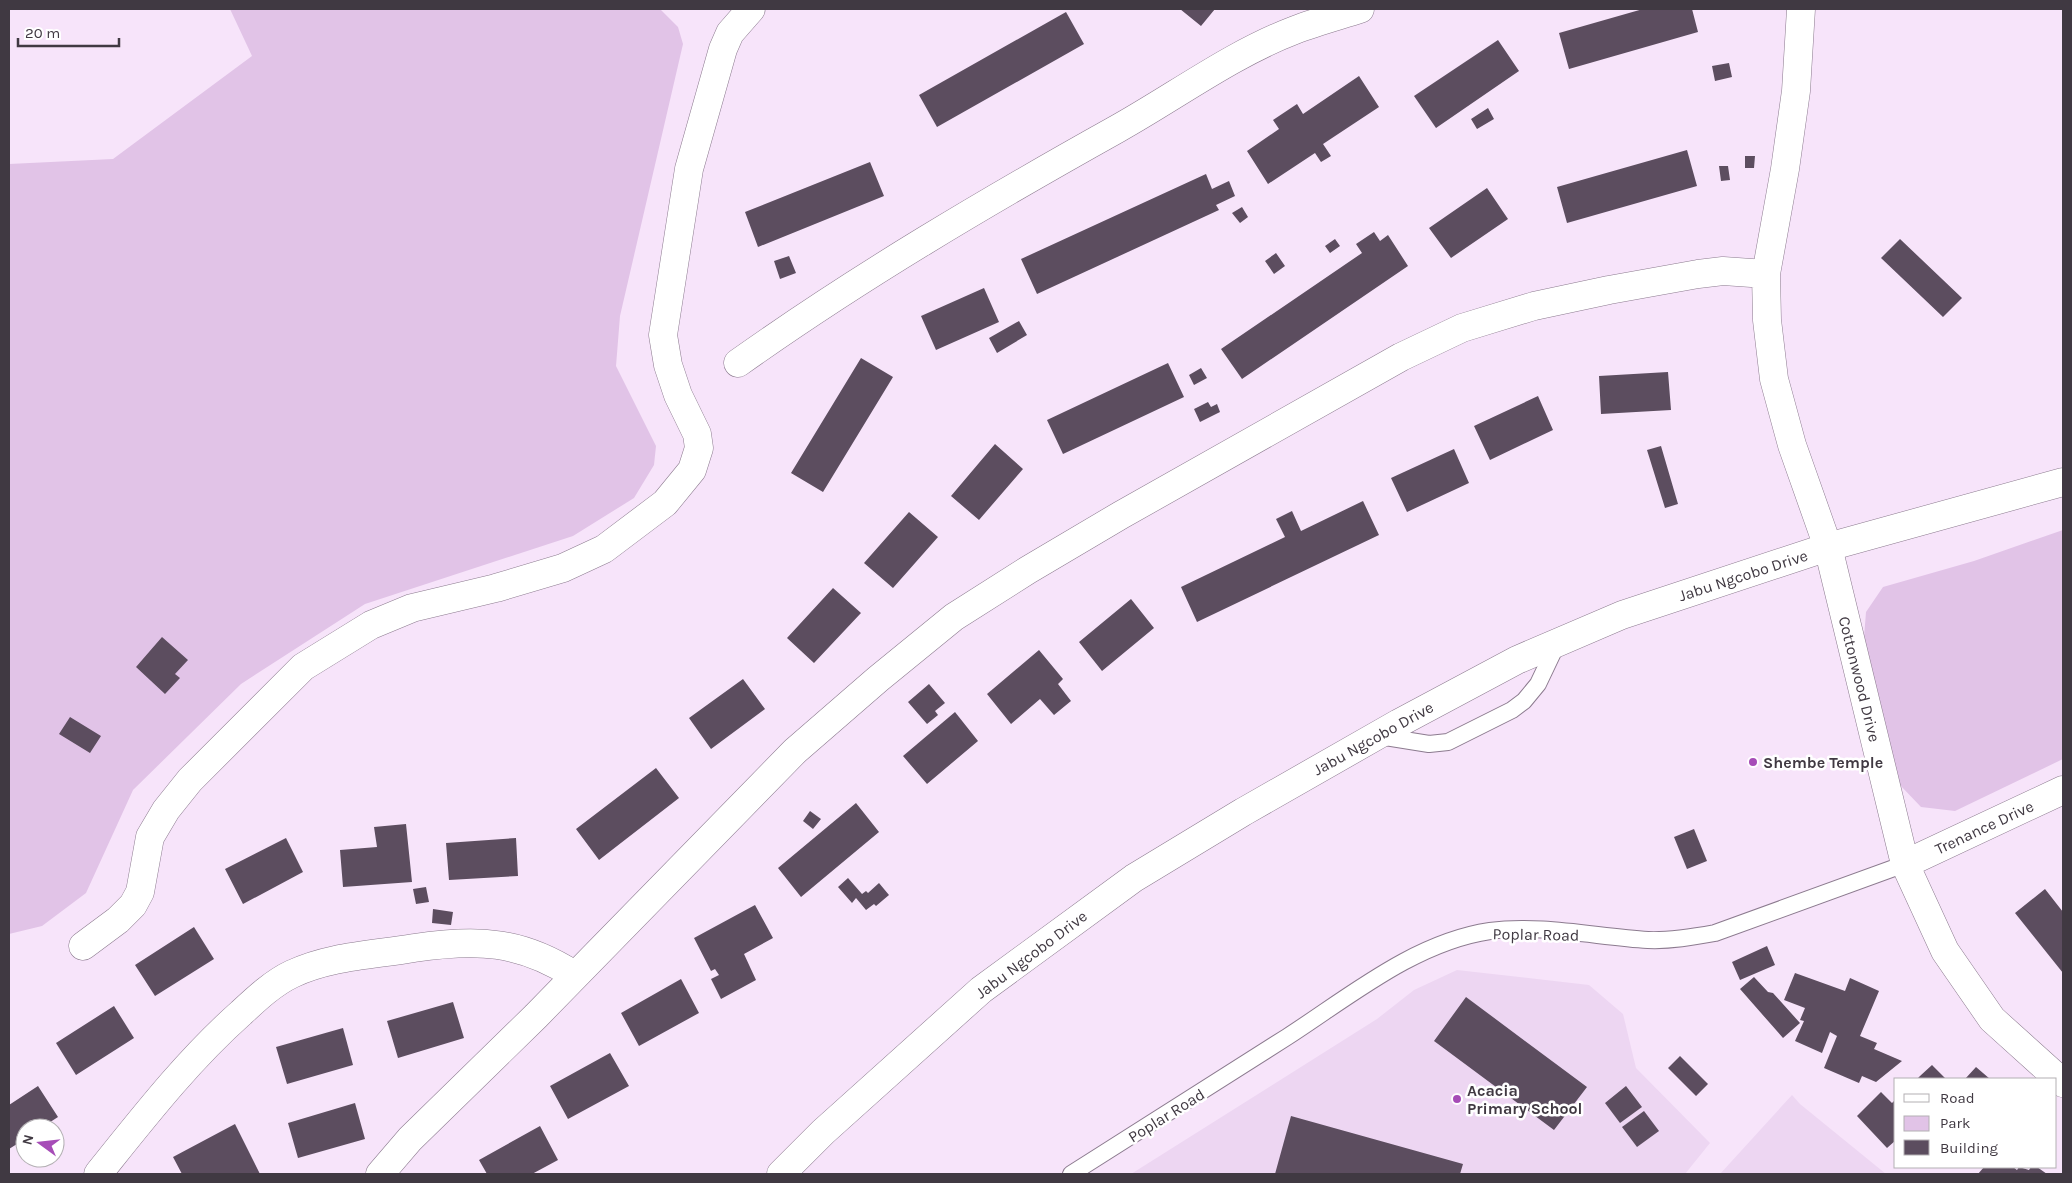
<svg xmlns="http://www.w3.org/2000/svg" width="2072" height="1183" font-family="Karla,sans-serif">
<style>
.built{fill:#edd6f2}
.green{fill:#e1c3e7}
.building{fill:#5c4d5f}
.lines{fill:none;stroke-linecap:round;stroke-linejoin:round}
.lane-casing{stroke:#8c7b8f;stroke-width:18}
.street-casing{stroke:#8c7b8f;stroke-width:29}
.secondary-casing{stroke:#8c7b8f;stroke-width:29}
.lane{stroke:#fff;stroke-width:16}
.street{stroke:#fff;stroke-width:28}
.secondary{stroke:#fff;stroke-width:28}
.poi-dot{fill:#a64cb7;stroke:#fff;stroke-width:2}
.labels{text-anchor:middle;stroke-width:5;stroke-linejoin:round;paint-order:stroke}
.street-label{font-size:16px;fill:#403942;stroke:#fff}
.poi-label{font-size:16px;font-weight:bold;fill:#403942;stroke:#fff;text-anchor:start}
</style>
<rect width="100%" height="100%" fill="#f7e4fa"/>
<path class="built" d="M 1457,970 L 1589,985 L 1623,1014 L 1636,1068 L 1710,1143 L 1685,1174 L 1131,1174 L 1377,1019 L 1414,990 Z
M 1792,1095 L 1800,1104 L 1886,1174 L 1720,1174 Z"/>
<path class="green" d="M 230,9 L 660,9 L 678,27 L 683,44 L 620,316 L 616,366 L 656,446 L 654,465 L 634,498 L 573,536 L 365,604 L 241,684 L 133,790 L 86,893 L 42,926 L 9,934 L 9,164 L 113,159 L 252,56 Z
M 2063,530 L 2063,759 L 1955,811 L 1921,807 L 1900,785 L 1863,650 L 1866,612 L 1883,587 L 1974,561 Z"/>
<path class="building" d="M 1180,9 L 1215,9 L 1201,26 Z
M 1643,9 L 1692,9 L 1698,32 L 1569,69 L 1559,33 Z
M 1066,12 L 1084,44 L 937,127 L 919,95 Z
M 1498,40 L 1519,71 L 1436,128 L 1414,96 Z
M 1729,63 L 1732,77 L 1715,81 L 1712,66 Z
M 1359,76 L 1379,107 L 1323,144 L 1331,156 L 1321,162 L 1315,153 L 1268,184 L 1247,151 L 1279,129 L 1273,120 L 1297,104 L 1303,114 Z
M 1488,108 L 1494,119 L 1477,129 L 1471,119 Z
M 1687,150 L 1697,186 L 1567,223 L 1557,187 Z
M 1745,156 L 1755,156 L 1754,168 L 1745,168 Z
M 870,162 L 884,196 L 758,247 L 745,212 Z
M 1719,166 L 1728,166 L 1730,180 L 1721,181 Z
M 1206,174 L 1212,189 L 1229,181 L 1235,196 L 1216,205 L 1219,210 L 1037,294 L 1021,259 Z
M 1487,188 L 1508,219 L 1451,258 L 1429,228 Z
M 1242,207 L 1248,217 L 1240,223 L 1232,213 Z
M 1374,232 L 1380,241 L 1388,235 L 1408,266 L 1242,379 L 1221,349 L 1362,253 L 1356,244 Z
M 1335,239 L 1340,246 L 1330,253 L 1325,246 Z
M 1900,239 L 1962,298 L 1943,317 L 1881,258 Z
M 1276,253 L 1285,266 L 1274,274 L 1265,261 Z
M 789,256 L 796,273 L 780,279 L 774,261 Z
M 984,288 L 999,322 L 936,350 L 921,316 Z
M 1019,321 L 1027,335 L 997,353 L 989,338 Z
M 861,358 L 893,377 L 823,492 L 791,473 Z
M 1168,363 L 1184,397 L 1063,454 L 1047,420 Z
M 1201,368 L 1207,378 L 1194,385 L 1189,375 Z
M 1668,372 L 1671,410 L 1601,414 L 1599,376 Z
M 1538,396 L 1553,430 L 1490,460 L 1474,426 Z
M 1208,402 L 1211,407 L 1217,404 L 1220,412 L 1200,422 L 1194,409 Z
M 995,444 L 1023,469 L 979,520 L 951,496 Z
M 1661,446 L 1678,504 L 1665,508 L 1647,450 Z
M 1454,449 L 1469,483 L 1407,512 L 1391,478 Z
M 1363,501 L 1379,535 L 1197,622 L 1181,587 L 1285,537 L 1276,519 L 1292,511 L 1301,531 Z
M 909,512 L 938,537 L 893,588 L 864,563 Z
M 833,588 L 861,613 L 814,663 L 787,638 Z
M 1131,599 L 1154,628 L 1102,671 L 1079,642 Z
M 162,637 L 188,660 L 175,674 L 180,678 L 165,694 L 136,667 Z
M 1039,650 L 1063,679 L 1058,684 L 1071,701 L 1054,715 L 1040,699 L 1011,724 L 987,694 Z
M 743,679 L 765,709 L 711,749 L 689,718 Z
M 929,684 L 945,703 L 935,711 L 938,715 L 927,724 L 908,702 Z
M 955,712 L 978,741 L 927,784 L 903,756 Z
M 70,717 L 101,736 L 90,753 L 59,734 Z
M 656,768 L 679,798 L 599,860 L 576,829 Z
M 856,803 L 879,832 L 801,897 L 778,868 Z
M 810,811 L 821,819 L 813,829 L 803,821 Z
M 406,824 L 412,882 L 343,887 L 340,850 L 377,847 L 374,827 Z
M 1694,829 L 1707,861 L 1687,869 L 1674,837 Z
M 286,838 L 303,872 L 243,904 L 225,869 Z
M 516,838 L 518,876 L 449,880 L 446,843 Z
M 848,878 L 862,894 L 866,891 L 868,893 L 879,883 L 889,895 L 876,906 L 874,904 L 866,910 L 856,898 L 852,903 L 838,887 Z
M 426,887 L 429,902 L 416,904 L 413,889 Z
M 2045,889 L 2063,912 L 2063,973 L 2015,913 Z
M 755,905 L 773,938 L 744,954 L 756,980 L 721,999 L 711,979 L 719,975 L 715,969 L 711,971 L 694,938 Z
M 433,909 L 453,912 L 451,925 L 432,923 Z
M 194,927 L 214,959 L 155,996 L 135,965 Z
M 1767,946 L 1775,965 L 1740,980 L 1732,962 Z
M 1795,973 L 1845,991 L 1850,978 L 1879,991 L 1860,1036 L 1877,1043 L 1874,1049 L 1902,1061 L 1876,1082 L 1862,1076 L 1859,1083 L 1824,1068 L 1837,1036 L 1830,1032 L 1822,1053 L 1795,1041 L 1804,1021 L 1800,1020 L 1805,1008 L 1784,1000 Z
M 1754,977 L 1768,992 L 1773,993 L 1800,1023 L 1783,1038 L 1740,989 Z
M 681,979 L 699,1013 L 639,1046 L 621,1013 Z
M 1466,997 L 1587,1087 L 1554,1130 L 1434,1041 Z
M 453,1002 L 464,1038 L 398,1058 L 387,1021 Z
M 114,1006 L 134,1038 L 76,1075 L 56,1043 Z
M 343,1028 L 353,1065 L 287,1084 L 276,1047 Z
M 610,1053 L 629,1086 L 568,1119 L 550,1086 Z
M 1680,1056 L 1708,1084 L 1696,1096 L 1668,1068 Z
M 1932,1065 L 1946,1079 L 1917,1079 L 1920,1076 Z
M 1976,1067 L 1990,1079 L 1965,1079 Z
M 38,1086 L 58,1117 L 41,1128 L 25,1128 L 25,1139 L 9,1149 L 9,1105 Z
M 1626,1086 L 1642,1107 L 1620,1123 L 1605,1103 Z
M 1881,1092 L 1892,1103 L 1896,1099 L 1896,1140 L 1887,1148 L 1857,1116 Z
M 355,1103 L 365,1139 L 298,1158 L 288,1123 Z
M 1644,1111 L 1659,1131 L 1637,1147 L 1622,1127 Z
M 1291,1116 L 1463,1164 L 1460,1174 L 1275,1174 Z
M 235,1124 L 260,1174 L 182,1174 L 173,1157 Z
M 540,1126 L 558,1160 L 532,1174 L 487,1174 L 479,1160 Z
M 1984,1167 L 2013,1167 L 2017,1170 L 2019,1167 L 2029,1170 L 2031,1167 L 2037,1167 L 2047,1174 L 1978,1174 Z"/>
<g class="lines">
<defs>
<path id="lane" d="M 1379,736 L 1429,744 L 1448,742 L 1512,710 L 1524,701 L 1538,684 L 1558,642
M 1071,1174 C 1143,1129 1215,1083 1287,1037 C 1349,997 1415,942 1490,931 C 1539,924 1598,937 1648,940 C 1670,941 1693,937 1715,933 L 1905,864"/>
<path id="street" d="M 1801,9 L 1796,91 L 1785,169 L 1766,274 L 1767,320 L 1774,379 L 1792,445 L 1828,547 L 1905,864 L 1945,951 L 1992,1019 L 2063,1083
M 738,363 C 859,277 988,201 1117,129 C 1176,96 1232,54 1295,30 C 1316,22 1338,16 1360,9
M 1905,864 L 2063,790
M 83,946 L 118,920 L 133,905 L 140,892 L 150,837 L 166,810 L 190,780 L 303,667 L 371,625 L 412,608 L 496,588 L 563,568 L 604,549 L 665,503 L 692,470 L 699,448 L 697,434 L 678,395 L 668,365 L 663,335 L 689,169 L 723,49 L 730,33 L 751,9
M 98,1174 C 143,1118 187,1061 241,1013 C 256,999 273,983 292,974 C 330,956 373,955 414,948 C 476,939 520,940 574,975
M 380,1174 L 410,1139 L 536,1016 L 795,751 L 878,679 L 954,617 L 1028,570 L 1121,515 L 1401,357 L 1462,328 L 1534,306 L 1609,290 L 1698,274 L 1723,271 L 1766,274"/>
<path id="secondary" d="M 781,1174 L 823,1132 L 981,990 L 1134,878 L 1243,812 L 1399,723 L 1517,660 L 1622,615 L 1828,547 L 2063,482"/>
</defs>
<use href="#lane" class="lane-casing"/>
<use href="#street" class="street-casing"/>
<use href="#secondary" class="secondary-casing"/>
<use href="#lane" class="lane"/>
<use href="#street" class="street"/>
<use href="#secondary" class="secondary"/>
</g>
<g class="poi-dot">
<circle cx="1753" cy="762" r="5"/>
<circle cx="1457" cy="1099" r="5"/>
</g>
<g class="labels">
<g class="street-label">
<text transform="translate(1743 575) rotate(-18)" y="6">Jabu Ngcobo Drive</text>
<text transform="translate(1860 679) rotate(76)" y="6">Cottonwood Drive</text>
<text transform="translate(1373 738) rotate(-29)" y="6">Jabu Ngcobo Drive</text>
<text transform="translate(1984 827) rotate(-25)" y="6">Trenance Drive</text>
<text transform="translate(1536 934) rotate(1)" y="6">Poplar Road</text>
<text transform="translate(1031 954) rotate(-37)" y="6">Jabu Ngcobo Drive</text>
<text transform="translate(1166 1115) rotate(-32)" y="6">Poplar Road</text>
</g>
<g class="poi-label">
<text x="1763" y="768">Shembe Temple</text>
<text x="1467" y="1096">Acacia<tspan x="1467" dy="18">Primary School</tspan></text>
</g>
</g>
<rect width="2072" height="1183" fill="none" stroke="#403942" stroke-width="20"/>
<rect x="1894" y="1078" width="162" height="90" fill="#ffffff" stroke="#b3b0b3"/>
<rect x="1904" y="1094" width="25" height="8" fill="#ffffff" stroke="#b3b0b3"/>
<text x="1940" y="1103" font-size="15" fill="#403942">Road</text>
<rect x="1904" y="1116" width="25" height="15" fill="#e1c3e7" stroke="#b3b0b3"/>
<text x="1940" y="1128" font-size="15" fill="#403942">Park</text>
<rect x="1904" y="1140" width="25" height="15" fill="#5c4d5f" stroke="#b3b0b3"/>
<text x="1940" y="1153" font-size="15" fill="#403942">Building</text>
<g transform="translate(40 1143) rotate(285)"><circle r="24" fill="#ffffff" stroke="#b3b0b3"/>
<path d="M0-4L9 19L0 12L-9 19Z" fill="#a64cb7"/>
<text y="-8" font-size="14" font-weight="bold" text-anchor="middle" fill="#403942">N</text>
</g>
<path d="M18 38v8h101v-8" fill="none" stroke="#403942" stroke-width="2.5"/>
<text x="25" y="38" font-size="15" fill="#403942" stroke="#ffffff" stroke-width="4" paint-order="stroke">20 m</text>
</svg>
